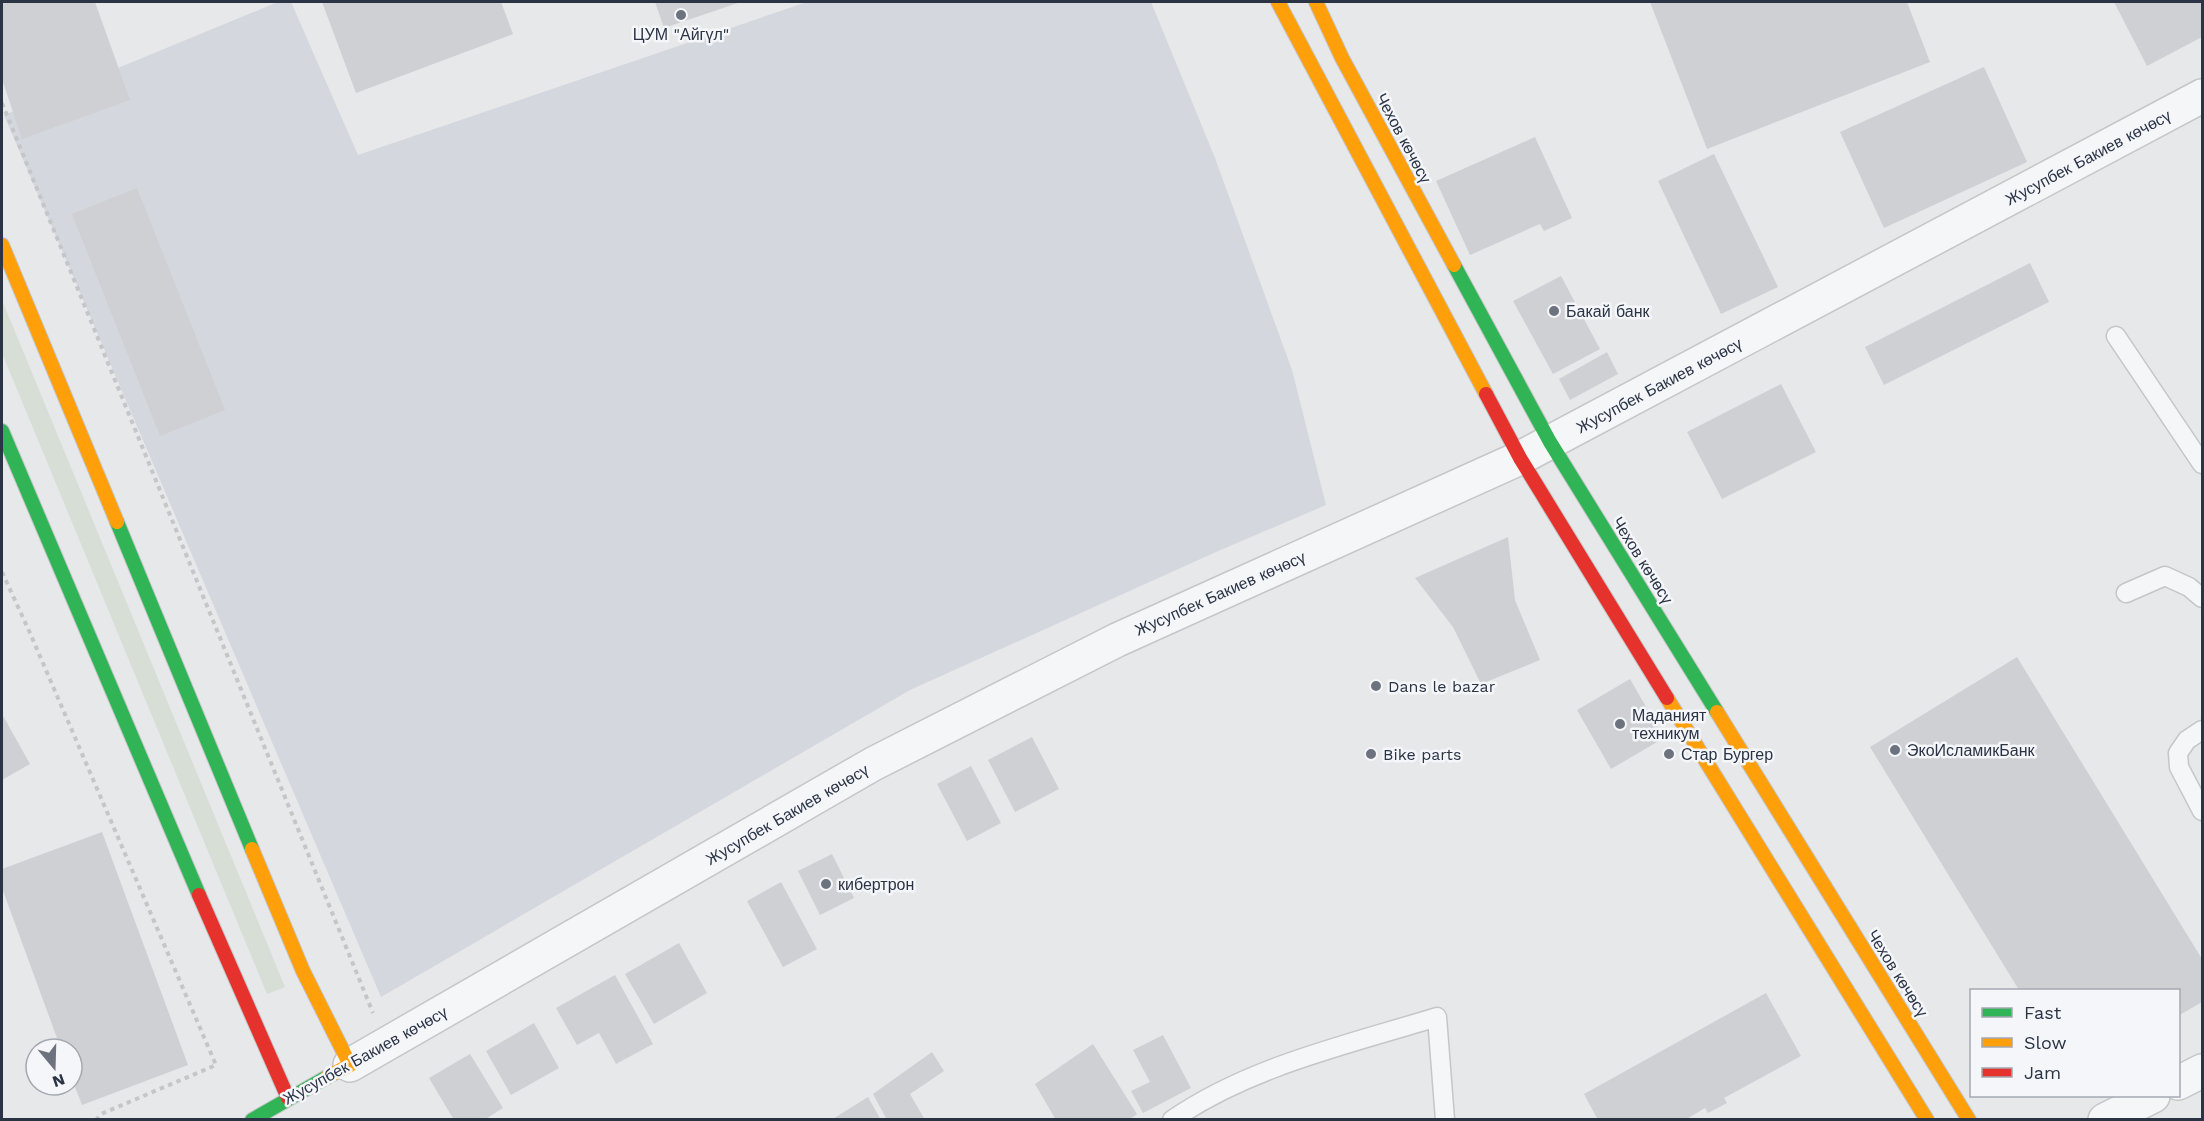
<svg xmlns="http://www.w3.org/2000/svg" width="2204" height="1121" font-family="'Work Sans',sans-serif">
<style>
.built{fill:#d4d7dd}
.green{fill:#d6ded6}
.building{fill:#ced0d3}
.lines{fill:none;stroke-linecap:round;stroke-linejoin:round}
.lane-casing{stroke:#c4c6c8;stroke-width:21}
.street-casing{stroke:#c4c6c8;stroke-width:36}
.fast-casing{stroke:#c4c6c8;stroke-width:16}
.slow-casing{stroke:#c4c6c8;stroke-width:16}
.jam-casing{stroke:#c4c6c8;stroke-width:16}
.path{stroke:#c5c6ca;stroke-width:4;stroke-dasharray:4.5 4.5;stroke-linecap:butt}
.lane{stroke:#f5f6f7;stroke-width:18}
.street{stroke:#f5f6f7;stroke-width:33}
.fast{stroke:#30b455;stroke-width:14}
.slow{stroke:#ff9f0a;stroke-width:14}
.jam{stroke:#e5322d;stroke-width:14}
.poi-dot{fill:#6c737f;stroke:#f4f6f9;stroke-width:2}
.labels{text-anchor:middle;stroke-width:5;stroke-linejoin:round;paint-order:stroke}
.poi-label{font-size:16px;fill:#2b3445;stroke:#f4f6f9;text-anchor:start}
.street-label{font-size:16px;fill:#2b3445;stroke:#f4f6f9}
</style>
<rect width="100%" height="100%" fill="#e6e8ea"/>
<path class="built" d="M 278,2 L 291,2 L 358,155 L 807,2 L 1151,2 L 1215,158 L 1292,370 L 1326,505 L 1216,552 L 910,690 L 381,997 L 4,115 Z"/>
<path class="green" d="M 2,300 L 285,987 L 267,994 L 2,353 Z"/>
<path class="building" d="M 2,2 L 95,2 L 130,100 L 22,139 L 2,79 Z
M 322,2 L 501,2 L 513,34 L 356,93 Z
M 655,2 L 741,2 L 664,28 Z
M 1650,2 L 1907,2 L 1930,62 L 1707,149 Z
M 2114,2 L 2202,2 L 2202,37 L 2147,66 Z
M 1984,67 L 2027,162 L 1884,228 L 1840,132 Z
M 1535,137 L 1572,218 L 1544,231 L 1540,224 L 1470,255 L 1436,181 Z
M 1714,154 L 1778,287 L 1721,314 L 1658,181 Z
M 137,188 L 225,410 L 160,436 L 72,214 Z
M 2030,263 L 2049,302 L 1884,385 L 1865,347 Z
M 1561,276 L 1600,349 L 1553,374 L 1513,301 Z
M 1607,352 L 1618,374 L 1570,400 L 1559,379 Z
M 1781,384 L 1816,452 L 1722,499 L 1687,432 Z
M 1508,537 L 1515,600 L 1540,660 L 1481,684 L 1453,627 L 1415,578 Z
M 2017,657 L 2202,959 L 2202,1002 L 2178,1016 L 2178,990 L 2019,990 L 1870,747 Z
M 1630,679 L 1664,738 L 1611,769 L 1577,710 Z
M 2,714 L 30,764 L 2,780 Z
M 1032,737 L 1059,789 L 1015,812 L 988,760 Z
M 971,766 L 1001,823 L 967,841 L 937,784 Z
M 102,832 L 188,1065 L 82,1105 L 72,1079 L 72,1049 L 61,1049 L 2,888 L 2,869 Z
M 832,854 L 854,898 L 820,915 L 798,871 Z
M 781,882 L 817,949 L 783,967 L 747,901 Z
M 679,943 L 707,993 L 654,1024 L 625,974 Z
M 615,975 L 653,1044 L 616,1064 L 599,1033 L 577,1045 L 556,1008 Z
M 1766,993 L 1801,1056 L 1724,1098 L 1727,1103 L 1708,1113 L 1705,1108 L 1685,1120 L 1598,1120 L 1584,1094 Z
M 534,1023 L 559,1068 L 511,1095 L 486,1051 Z
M 1163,1035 L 1191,1088 L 1143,1113 L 1131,1091 L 1150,1082 L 1133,1050 Z
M 1093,1044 L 1137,1114 L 1129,1120 L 1056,1120 L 1035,1084 Z
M 932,1052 L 944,1071 L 910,1094 L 925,1120 L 887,1120 L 873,1094 Z
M 470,1054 L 503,1108 L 484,1120 L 454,1120 L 429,1078 Z
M 868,1097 L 881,1120 L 831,1120 Z"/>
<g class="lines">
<defs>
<path id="lane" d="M 2116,336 L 2202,464
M 2126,593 L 2165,576 L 2189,587 L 2202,598
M 2202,730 L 2187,740 L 2178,753 L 2179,767 L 2202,811
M 1172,1120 C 1250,1066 1347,1045 1437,1017 L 1445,1120"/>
<path id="street" d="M 350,1065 L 873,764 L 1117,640 L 1520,458 L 2202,96
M 2178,1083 L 2202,1071
M 2105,1120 L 2153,1096"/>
<path id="fast" d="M 1454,265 L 1550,442 L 1717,712
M 2,431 L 199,895
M 117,522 L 252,849
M 252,1120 L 327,1077"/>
<path id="slow" d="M 1278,2 L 1486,394
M 1316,2 L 1342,58 L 1454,265
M 2,245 L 117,522
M 1667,698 L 1927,1120
M 1717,712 L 1969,1120
M 252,849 L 303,971 L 350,1065 L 327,1077"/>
<path id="jam" d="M 1486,394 L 1520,458 L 1667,698
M 199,895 L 288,1098"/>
</defs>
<use href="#lane" class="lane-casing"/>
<use href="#street" class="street-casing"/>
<use href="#fast" class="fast-casing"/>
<use href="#slow" class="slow-casing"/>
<use href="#jam" class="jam-casing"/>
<path class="path" d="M 2,103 L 373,1013
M 2,572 L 30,633 L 216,1065 L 101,1114 L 96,1120"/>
<use href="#lane" class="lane"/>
<use href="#street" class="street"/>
<use href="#fast" class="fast"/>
<use href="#slow" class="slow"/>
<use href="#jam" class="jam"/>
</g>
<g class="poi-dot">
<circle cx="681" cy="15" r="6"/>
<circle cx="1554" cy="311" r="6"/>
<circle cx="1376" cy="686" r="6"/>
<circle cx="1620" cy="724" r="6"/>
<circle cx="1895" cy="750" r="6"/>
<circle cx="1371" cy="754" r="6"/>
<circle cx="1669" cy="754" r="6"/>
<circle cx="826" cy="884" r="6"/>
</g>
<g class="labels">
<g class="poi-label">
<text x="681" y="40" text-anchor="middle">ЦУМ "Айгүл"</text>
<text x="1566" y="317">Бакай банк</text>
<text x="1388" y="692">Dans le bazar</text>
<text x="1632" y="721">Маданият<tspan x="1632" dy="18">техникум</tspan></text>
<text x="1907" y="756">ЭкоИсламикБанк</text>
<text x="1383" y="760">Bike parts</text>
<text x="1681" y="760">Стар Бургер</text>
<text x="838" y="890">кибертрон</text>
</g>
<g class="street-label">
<text transform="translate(1404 138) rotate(62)" y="6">Чехов көчөсү</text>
<text transform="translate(2088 157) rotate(-28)" y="6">Жусупбек Бакиев көчөсү</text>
<text transform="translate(1659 385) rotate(-28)" y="6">Жусупбек Бакиев көчөсү</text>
<text transform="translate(1643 560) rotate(58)" y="6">Чехов көчөсү</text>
<text transform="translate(1220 593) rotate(-24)" y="6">Жусупбек Бакиев көчөсү</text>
<text transform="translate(787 814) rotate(-30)" y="6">Жусупбек Бакиев көчөсү</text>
<text transform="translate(1898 973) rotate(58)" y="6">Чехов көчөсү</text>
<text transform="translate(365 1055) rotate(-29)" y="6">Жусупбек Бакиев көчөсү</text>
</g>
</g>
<rect width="2204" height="1121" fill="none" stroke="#2b3445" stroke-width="6"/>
<rect x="1970" y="989" width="210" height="108" fill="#f4f6f9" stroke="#a4a8b1" stroke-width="1.5"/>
<rect x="1982" y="1008" width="30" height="9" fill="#30b455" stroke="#a4a8b1" stroke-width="1.5"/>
<text x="2024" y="1019" font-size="18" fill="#2b3445">Fast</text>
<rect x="1982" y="1038" width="30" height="9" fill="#ff9f0a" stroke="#a4a8b1" stroke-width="1.5"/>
<text x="2024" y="1049" font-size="18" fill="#2b3445">Slow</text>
<rect x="1982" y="1068" width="30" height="9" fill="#e5322d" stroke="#a4a8b1" stroke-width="1.5"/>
<text x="2024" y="1079" font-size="18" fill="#2b3445">Jam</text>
<g transform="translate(54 1067) rotate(161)"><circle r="28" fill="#f4f6f9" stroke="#a4a8b1" stroke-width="1.5"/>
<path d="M0-4.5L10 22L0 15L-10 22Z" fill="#6c737f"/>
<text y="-9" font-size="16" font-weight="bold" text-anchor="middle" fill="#2b3445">N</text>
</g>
</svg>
